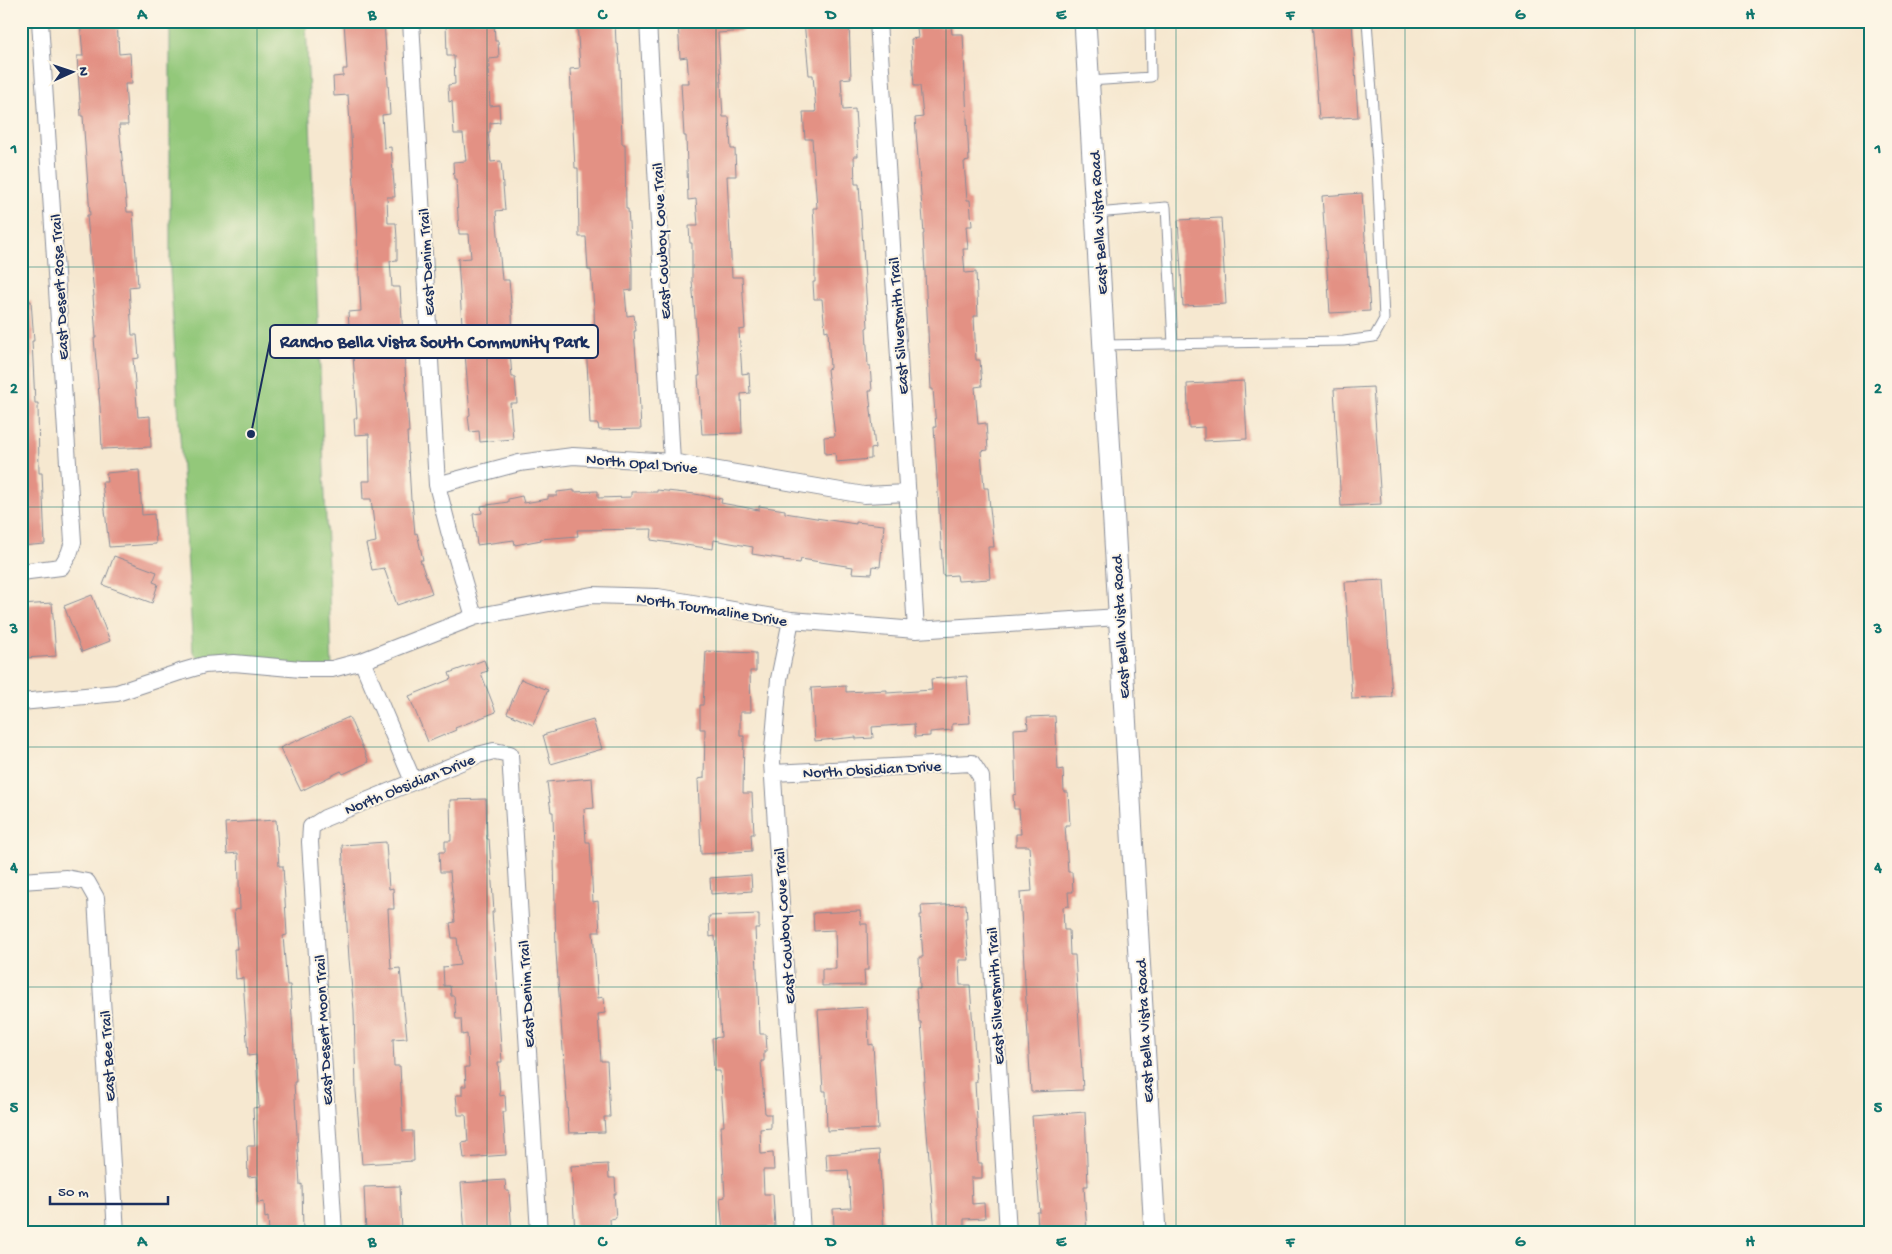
<svg xmlns="http://www.w3.org/2000/svg" width="1892" height="1254" font-family="'Gochi Hand',sans-serif">
<style>
.green{fill:#93c87a;stroke:#577c6c}
.building{fill:#e39184}
.lines{fill:none;stroke-linecap:round;stroke-linejoin:round}
.service-casing{stroke:#888c97;stroke-width:11}
.minor-casing{stroke:#888c97;stroke-width:18}
.tertiary-casing{stroke:#888c97;stroke-width:23}
.service{stroke:#fff;stroke-width:9}
.minor{stroke:#fff;stroke-width:16}
.tertiary{stroke:#fff;stroke-width:21}
.grid{fill:none;stroke:#0f766e;stroke-width:1;stroke-opacity:0.55}
.labels{text-anchor:middle;stroke-width:4;stroke-linejoin:round;paint-order:stroke}
.street-label{font-size:16px;fill:#1b2f5e;stroke:#fcf5e5}
.leader{fill:none;stroke:#1b2f5e;stroke-width:2}
.callout-dot{fill:#1b2f5e;stroke:#fcf5e5;stroke-width:2}
.callout{fill:#fcf5e5;stroke:#1b2f5e;stroke-width:2}
.callout-label{font-size:18px;text-anchor:middle;font-weight:bold;fill:#1b2f5e}
.neatline{fill:none;stroke:#0f766e;stroke-width:2}
.grid-label{font-size:16px;text-anchor:middle;font-weight:bold;fill:#0f766e}
</style>
<rect width="100%" height="100%" fill="#fcf5e5"/>
<filter id="ink" filterUnits="userSpaceOnUse"><feTurbulence type="fractalNoise" baseFrequency=".02" numOctaves="2"/><feDisplacementMap in="SourceGraphic" scale="10" xChannelSelector="R" yChannelSelector="G"/><feConvolveMatrix kernelMatrix="1 2 1 2 8 2 1 2 1" color-interpolation-filters="sRGB"/></filter>
<filter id="wash" filterUnits="userSpaceOnUse"><feTurbulence type="fractalNoise" baseFrequency=".0096" numOctaves="4" result="noise"/><feDisplacementMap in="SourceGraphic" scale="20" xChannelSelector="R" yChannelSelector="G"/><feGaussianBlur stdDeviation="1.12" result="paint"/><feColorMatrix in="noise" values="0 0 0 0 0 0 0 0 0 0 0 0 0 0 0 0 0 1.4 0 .05"/><feComposite in="paint" operator="in"/></filter>
<g filter="url(#wash)">
<rect width="100%" height="100%" fill="#f6e8d0"/>
<path class="green" d="M 170,21 L 306,21 L 332,669 L 204,665 L 193,652 L 170,270 Z"/>
<g id="blocks">
<path class="building" d="M 80,21 L 117,21 L 119,54 L 130,53 L 132,84 L 125,84 L 128,125 L 119,125 L 127,212 L 133,212 L 138,286 L 129,287 L 132,335 L 137,335 L 139,358 L 133,359 L 138,417 L 150,416 L 151,447 L 102,449 L 100,407 L 94,338 L 96,338 L 93,296 L 94,296 L 87,215 L 90,215 L 83,116 L 81,116 L 77,56 L 83,56 Z
M 344,21 L 384,21 L 390,114 L 382,115 L 384,148 L 391,147 L 395,197 L 387,197 L 388,223 L 396,223 L 397,239 L 397,260 L 390,261 L 392,287 L 400,287 L 409,432 L 407,432 L 411,500 L 412,500 L 415,534 L 417,533 L 423,560 L 420,560 L 432,593 L 397,605 L 384,568 L 372,570 L 366,544 L 376,542 L 371,499 L 363,499 L 362,481 L 370,481 L 369,434 L 355,435 L 354,418 L 357,418 L 352,338 L 350,339 L 348,312 L 361,311 L 352,150 L 348,95 L 334,96 L 333,77 L 343,76 L 343,69 L 347,69 Z
M 446,21 L 494,21 L 495,41 L 498,41 L 499,58 L 489,59 L 490,68 L 488,68 L 490,106 L 499,105 L 500,122 L 490,123 L 490,132 L 488,132 L 491,162 L 501,161 L 505,210 L 496,211 L 502,280 L 509,280 L 512,313 L 513,340 L 509,340 L 512,377 L 515,377 L 517,403 L 510,403 L 513,439 L 480,442 L 479,431 L 470,432 L 468,416 L 470,415 L 464,341 L 463,341 L 458,259 L 471,258 L 469,234 L 459,234 L 456,179 L 454,179 L 453,162 L 466,161 L 463,134 L 454,134 L 452,101 L 449,102 L 448,85 L 455,84 L 454,56 L 447,56 Z
M 577,21 L 615,21 L 616,44 L 618,44 L 620,66 L 622,144 L 625,144 L 626,209 L 628,209 L 632,268 L 632,290 L 625,291 L 627,316 L 634,315 L 636,331 L 634,331 L 637,371 L 638,371 L 641,429 L 599,430 L 598,424 L 590,424 L 586,340 L 595,340 L 594,307 L 591,270 L 588,270 L 586,237 L 579,237 L 578,168 L 575,168 L 570,69 L 580,68 Z
M 678,21 L 742,21 L 743,31 L 718,33 L 723,117 L 729,117 L 731,149 L 735,149 L 736,176 L 727,176 L 732,277 L 742,277 L 745,329 L 739,330 L 742,374 L 749,373 L 750,393 L 741,394 L 742,433 L 702,434 L 698,376 L 700,376 L 692,280 L 692,243 L 690,243 L 689,226 L 698,226 L 696,199 L 688,200 L 686,136 L 684,136 L 681,83 L 689,83 L 687,57 L 680,58 Z
M 804,21 L 849,21 L 851,78 L 841,79 L 843,110 L 855,109 L 858,156 L 854,156 L 855,184 L 859,184 L 868,327 L 866,328 L 868,366 L 870,366 L 872,391 L 869,391 L 875,448 L 871,449 L 871,459 L 836,462 L 835,453 L 825,454 L 824,437 L 835,436 L 827,369 L 830,368 L 828,330 L 825,331 L 822,299 L 814,299 L 813,282 L 815,282 L 815,240 L 813,208 L 817,208 L 812,139 L 805,139 L 803,112 L 816,112 L 813,75 L 809,75 Z
M 1312,21 L 1352,21 L 1358,117 L 1319,119 Z
M 951,26 L 952,34 L 963,34 L 969,161 L 964,162 L 967,200 L 970,200 L 972,226 L 966,226 L 968,249 L 963,249 L 965,273 L 976,272 L 978,316 L 974,316 L 976,360 L 980,360 L 982,386 L 975,387 L 978,424 L 986,423 L 988,450 L 981,451 L 984,488 L 988,488 L 994,547 L 988,547 L 990,579 L 958,581 L 957,575 L 943,576 L 934,427 L 936,427 L 933,389 L 931,389 L 923,234 L 924,234 L 915,118 L 923,117 L 920,86 L 914,86 L 911,39 L 918,38 L 917,28 Z
M 1362,193 L 1370,311 L 1330,313 L 1322,196 Z
M 1221,218 L 1226,304 L 1183,306 L 1178,220 Z
M 21,301 L 31,301 L 34,341 L 32,341 L 35,403 L 38,403 L 39,473 L 42,473 L 45,544 L 21,546 Z
M 1244,381 L 1247,439 L 1204,441 L 1204,427 L 1189,428 L 1187,384 Z
M 1373,387 L 1381,504 L 1341,506 L 1334,389 Z
M 139,470 L 142,515 L 154,514 L 156,544 L 109,547 L 102,482 L 107,482 L 106,473 Z
M 574,490 L 574,492 L 598,491 L 598,498 L 631,497 L 631,492 L 657,492 L 657,490 L 695,494 L 722,499 L 721,503 L 759,510 L 759,506 L 785,510 L 785,513 L 816,518 L 856,524 L 856,522 L 884,525 L 880,567 L 873,566 L 872,574 L 852,573 L 853,567 L 801,559 L 800,563 L 783,561 L 784,559 L 752,554 L 753,547 L 714,540 L 713,549 L 651,540 L 652,529 L 577,530 L 578,536 L 540,539 L 541,540 L 515,545 L 514,540 L 477,545 L 473,514 L 482,513 L 481,506 L 508,502 L 508,499 L 522,496 L 524,503 L 548,499 L 548,496 L 557,496 L 557,492 Z
M 114,556 L 157,572 L 153,582 L 158,584 L 152,603 L 103,585 Z
M 1384,580 L 1392,697 L 1352,699 L 1345,582 Z
M 92,595 L 110,641 L 82,652 L 64,606 Z
M 52,603 L 56,656 L 25,658 L 21,605 Z
M 706,651 L 756,653 L 756,671 L 750,671 L 751,712 L 740,712 L 740,736 L 744,736 L 743,793 L 752,793 L 754,834 L 751,834 L 752,851 L 701,854 L 698,779 L 704,778 L 705,729 L 700,729 L 700,705 L 703,705 Z
M 484,660 L 488,671 L 481,673 L 496,712 L 455,728 L 456,730 L 428,742 L 409,696 L 451,679 L 449,673 Z
M 967,676 L 970,723 L 952,724 L 952,730 L 930,732 L 930,736 L 915,737 L 914,724 L 872,727 L 873,738 L 856,739 L 856,737 L 815,741 L 811,688 L 846,686 L 846,692 L 887,690 L 887,693 L 932,690 L 931,679 Z
M 521,679 L 548,690 L 533,725 L 507,713 Z
M 1055,716 L 1058,770 L 1063,769 L 1064,792 L 1068,792 L 1070,825 L 1065,825 L 1068,872 L 1072,872 L 1073,892 L 1068,892 L 1069,906 L 1063,907 L 1064,930 L 1069,930 L 1070,955 L 1075,955 L 1083,1090 L 1031,1092 L 1020,892 L 1032,891 L 1029,846 L 1016,846 L 1016,834 L 1021,834 L 1019,809 L 1014,809 L 1013,795 L 1016,794 L 1014,729 L 1028,728 L 1027,717 Z
M 349,717 L 369,762 L 343,774 L 341,771 L 301,791 L 280,748 Z
M 593,720 L 602,749 L 551,764 L 543,735 Z
M 592,778 L 594,808 L 584,809 L 586,842 L 590,842 L 593,902 L 598,901 L 600,932 L 593,932 L 598,998 L 604,997 L 605,1013 L 598,1014 L 601,1061 L 607,1061 L 610,1117 L 604,1117 L 605,1132 L 569,1133 L 556,952 L 553,812 L 551,812 L 547,782 Z
M 486,799 L 487,839 L 489,839 L 494,912 L 492,912 L 502,1062 L 498,1062 L 500,1096 L 505,1095 L 506,1112 L 503,1112 L 506,1155 L 464,1158 L 462,1143 L 468,1142 L 466,1115 L 458,1115 L 456,1095 L 462,1095 L 462,1086 L 466,1086 L 465,1067 L 469,1067 L 467,1034 L 462,1035 L 461,1019 L 456,1019 L 454,996 L 451,996 L 450,986 L 444,986 L 443,967 L 460,965 L 457,938 L 452,938 L 450,923 L 455,922 L 450,872 L 440,872 L 439,852 L 445,852 L 445,841 L 451,841 L 450,800 Z
M 276,820 L 279,866 L 283,866 L 287,935 L 283,936 L 287,985 L 290,985 L 292,1016 L 296,1082 L 294,1082 L 300,1185 L 302,1184 L 303,1233 L 269,1233 L 268,1217 L 265,1218 L 264,1202 L 258,1203 L 257,1176 L 248,1177 L 247,1146 L 255,1146 L 253,1108 L 259,1107 L 256,1055 L 248,1056 L 243,978 L 236,979 L 234,949 L 237,949 L 234,910 L 240,909 L 238,853 L 227,854 L 225,823 Z
M 386,842 L 389,889 L 393,888 L 394,909 L 388,909 L 391,969 L 400,968 L 407,1038 L 393,1039 L 394,1066 L 400,1066 L 403,1131 L 413,1131 L 414,1161 L 362,1164 L 356,1091 L 354,1010 L 349,959 L 342,845 Z
M 751,875 L 752,891 L 711,894 L 710,878 Z
M 966,904 L 967,918 L 965,918 L 969,960 L 959,960 L 960,985 L 970,985 L 977,1082 L 975,1082 L 978,1138 L 977,1138 L 978,1163 L 982,1163 L 982,1178 L 971,1178 L 972,1204 L 984,1203 L 985,1218 L 964,1219 L 964,1233 L 935,1233 L 925,1107 L 923,1082 L 925,1082 L 921,1022 L 919,1022 L 916,988 L 920,988 L 919,957 L 923,957 L 920,915 L 922,915 L 921,906 Z
M 860,911 L 861,924 L 867,924 L 868,970 L 864,970 L 865,985 L 822,986 L 822,969 L 836,969 L 835,930 L 814,931 L 813,913 Z
M 759,914 L 759,928 L 755,928 L 760,1034 L 766,1034 L 767,1051 L 764,1051 L 764,1061 L 761,1061 L 765,1114 L 771,1114 L 771,1128 L 760,1129 L 761,1154 L 773,1153 L 774,1170 L 763,1170 L 764,1194 L 773,1194 L 775,1227 L 723,1231 L 720,1198 L 725,1197 L 721,1126 L 724,1126 L 720,1071 L 714,1071 L 712,1038 L 721,1037 L 715,936 L 710,937 L 709,916 Z
M 867,1007 L 869,1045 L 873,1044 L 878,1129 L 827,1131 L 826,1091 L 823,1091 L 818,1010 Z
M 1085,1112 L 1088,1186 L 1084,1186 L 1087,1233 L 1041,1233 L 1041,1229 L 1038,1229 L 1037,1212 L 1040,1212 L 1032,1116 Z
M 879,1150 L 884,1233 L 852,1233 L 852,1226 L 834,1227 L 833,1209 L 851,1208 L 848,1170 L 827,1171 L 826,1154 Z
M 608,1164 L 609,1178 L 615,1178 L 616,1194 L 614,1194 L 616,1218 L 610,1219 L 611,1233 L 575,1233 L 571,1166 Z
M 505,1180 L 506,1191 L 509,1191 L 512,1233 L 465,1233 L 461,1183 Z
M 400,1186 L 402,1233 L 366,1233 L 364,1187 Z"/>
</g>
</g>
<g filter="url(#ink)">
<use href="#blocks" fill-opacity="0" stroke="#888c97" stroke-width="1"/>
<g class="lines">
<defs>
<path id="service" d="M 1089,81 L 1151,77 L 1150,21
M 1096,213 L 1166,207 L 1173,344
M 1104,345 L 1344,341 L 1374,337 L 1384,319 L 1377,165 L 1367,21"/>
<path id="minor" d="M 411,21 L 437,485 L 449,531 L 474,617
M 648,21 L 672,462
M 878,21 L 916,630
M 437,485 L 519,463 L 573,456 L 672,462 L 864,495 L 908,493
M 21,572 L 61,567 L 69,554 L 73,542 L 40,21
M 791,620 L 779,679 L 772,762 L 802,1233
M 362,661 L 413,781
M 21,702 L 117,693 L 180,672 L 204,665 L 234,663 L 301,669 L 332,669 L 362,661 L 474,617 L 592,595 L 658,597 L 791,620 L 916,630 L 1119,617
M 773,773 L 972,763 L 981,777 L 1008,1233
M 21,881 L 66,878 L 87,882 L 96,898 L 116,1233
M 334,1233 L 310,842 L 311,827 L 325,818 L 478,755 L 494,751 L 510,754 L 539,1233"/>
<path id="tertiary" d="M 1085,21 L 1155,1233"/>
</defs>
<use href="#service" class="service-casing"/>
<use href="#minor" class="minor-casing"/>
<use href="#tertiary" class="tertiary-casing"/>
<use href="#service" class="service"/>
<use href="#minor" class="minor"/>
<use href="#tertiary" class="tertiary"/>
</g>
</g>
<path class="grid" d="M 257,21 L 257,1233M 487,21 L 487,1233M 716,21 L 716,1233M 946,21 L 946,1233M 1176,21 L 1176,1233M 1405,21 L 1405,1233M 1635,21 L 1635,1233M 21,267 L 1871,267M 21,507 L 1871,507M 21,747 L 1871,747M 21,987 L 1871,987"/>
<g class="labels">
<g class="street-label">
<text transform="translate(1097 223) rotate(-93)" y="6">East Bella Vista Road</text>
<text transform="translate(660 241) rotate(-93)" y="6">East Cowboy Cove Trail</text>
<text transform="translate(425 262) rotate(-93)" y="6">East Denim Trail</text>
<text transform="translate(58 287) rotate(-93)" y="6">East Desert Rose Trail</text>
<text transform="translate(897 326) rotate(-94)" y="6">East Silversmith Trail</text>
<text transform="translate(642 462) rotate(5)" y="6">North Opal Drive</text>
<text transform="translate(712 608) rotate(9)" y="6">North Tourmaline Drive</text>
<text transform="translate(1119 627) rotate(-93)" y="6">East Bella Vista Road</text>
<text transform="translate(872 768) rotate(-3)" y="6">North Obsidian Drive</text>
<text transform="translate(409 783) rotate(-22)" y="6">North Obsidian Drive</text>
<text transform="translate(783 926) rotate(-94)" y="6">East Cowboy Cove Trail</text>
<text transform="translate(525 994) rotate(-93)" y="6">East Denim Trail</text>
<text transform="translate(994 996) rotate(-93)" y="6">East Silversmith Trail</text>
<text transform="translate(322 1030) rotate(-93)" y="6">East Desert Moon Trail</text>
<text transform="translate(1143 1031) rotate(-93)" y="6">East Bella Vista Road</text>
<text transform="translate(106 1056) rotate(-93)" y="6">East Bee Trail</text>
</g>
</g>
<path class="leader" d="M251 434L270 341"/>
<circle class="callout-dot" cx="251" cy="434" r="5"/>
<rect class="callout" x="270" y="325" width="328" height="33" rx="5"/>
<g class="callout-label">
<text x="434" y="347">Rancho Bella Vista South Community Park</text>
</g>
<rect width="1892" height="1254" fill="none" stroke="#fcf5e5" stroke-width="55"/>
<g transform="translate(72 72) rotate(87)" stroke="#fcf5e5" stroke-width="4" paint-order="stroke">
<path d="M0-4L9 19L0 12L-9 19Z" fill="#1b2f5e"/>
<text y="-8" font-size="14" font-weight="bold" text-anchor="middle" fill="#1b2f5e">N</text>
</g>
<path d="M50 1196v8h118v-8" fill="none" stroke="#1b2f5e" stroke-width="2.5"/>
<text x="58" y="1196" font-size="15" fill="#1b2f5e" stroke="#fcf5e5" stroke-width="4" paint-order="stroke">50 m</text>
<rect x="28" y="28" width="1836" height="1198" class="neatline"/>
<g class="grid-label">
<text x="142" y="19">A</text>
<text x="372" y="19">B</text>
<text x="602" y="19">C</text>
<text x="831" y="19">D</text>
<text x="1061" y="19">E</text>
<text x="1290" y="19">F</text>
<text x="1520" y="19">G</text>
<text x="1750" y="19">H</text>
<text x="14" y="153">1</text>
<text x="1878" y="153">1</text>
<text x="14" y="393">2</text>
<text x="1878" y="393">2</text>
<text x="14" y="633">3</text>
<text x="1878" y="633">3</text>
<text x="14" y="872">4</text>
<text x="1878" y="872">4</text>
<text x="14" y="1112">5</text>
<text x="1878" y="1112">5</text>
<text x="142" y="1246">A</text>
<text x="372" y="1246">B</text>
<text x="602" y="1246">C</text>
<text x="831" y="1246">D</text>
<text x="1061" y="1246">E</text>
<text x="1290" y="1246">F</text>
<text x="1520" y="1246">G</text>
<text x="1750" y="1246">H</text>
</g>
</svg>
